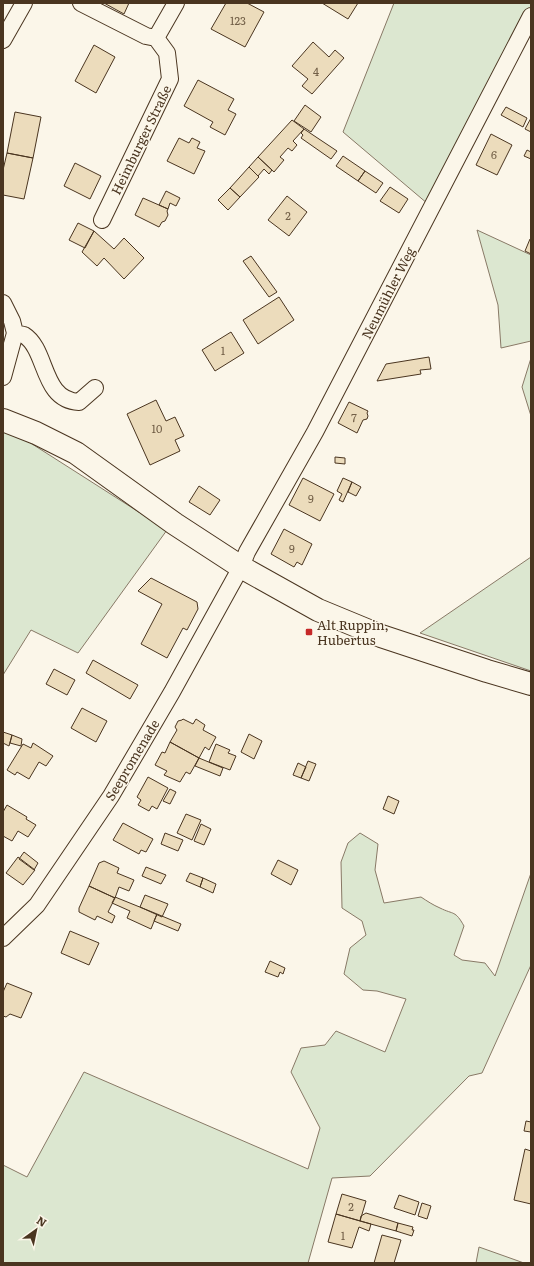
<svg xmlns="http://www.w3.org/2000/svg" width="534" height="1266" font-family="Literata,serif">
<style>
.green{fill:#dce7d0;stroke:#887966}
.building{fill:#ecdcbc;stroke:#4a3520}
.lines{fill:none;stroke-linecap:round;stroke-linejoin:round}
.street-casing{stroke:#4a3520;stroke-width:18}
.primary-casing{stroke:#4a3520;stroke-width:24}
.street{stroke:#fbf6e9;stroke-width:16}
.primary{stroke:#fbf6e9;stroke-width:22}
.poi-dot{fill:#c62828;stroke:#fbf6e9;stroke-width:1.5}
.labels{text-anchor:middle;stroke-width:3;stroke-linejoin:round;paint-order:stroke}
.number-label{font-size:11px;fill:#725f47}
.street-label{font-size:13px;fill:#4a3520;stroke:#fbf6e9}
.poi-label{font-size:13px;fill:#4a3520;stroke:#fbf6e9;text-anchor:start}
</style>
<rect width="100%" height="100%" fill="#fbf6e9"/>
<path class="green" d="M 394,3 L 531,3 L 531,13 L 428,204 L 343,132 Z
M 477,230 L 531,255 L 531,341 L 501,348 L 498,305 Z
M 531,358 L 531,416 L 522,387 Z
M 3,430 L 29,442 L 167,530 L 78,653 L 31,630 L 3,675 Z
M 531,557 L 531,671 L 420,633 Z
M 360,833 L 378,844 L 375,870 L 384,903 L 421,897 C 427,901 433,905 440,908 C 454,915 455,910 464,926 L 454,955 L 462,960 L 485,963 L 495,976 L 531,873 L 531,965 L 482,1073 L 469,1076 L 370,1176 L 332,1178 L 308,1263 L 3,1263 L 3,1165 L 27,1177 L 84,1072 L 308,1169 L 320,1128 L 291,1072 L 301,1048 L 325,1045 L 336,1031 L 385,1052 L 406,999 L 377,991 L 363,990 L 344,974 L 350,948 L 366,935 L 362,921 L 342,908 L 341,862 L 348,843 Z
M 479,1247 L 524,1263 L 476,1263 Z"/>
<path class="building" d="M 104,3 L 129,3 L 124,14 Z
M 226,3 L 247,3 L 264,12 L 245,47 L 211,29 Z
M 322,3 L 358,3 L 348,19 Z
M 313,42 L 329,57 L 335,50 L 344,58 L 312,94 L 302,86 L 308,79 L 292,66 Z
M 94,45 L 115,57 L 96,93 L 75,81 Z
M 198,80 L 234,99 L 228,110 L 236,114 L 225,135 L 210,127 L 213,122 L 184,106 Z
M 305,105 L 321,117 L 311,132 L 294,121 Z
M 506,107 L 527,118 L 523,127 L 501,115 Z
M 15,112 L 41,117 L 33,158 L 7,153 Z
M 531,118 L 531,132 L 525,129 Z
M 292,120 L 304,129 L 293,141 L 297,145 L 292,151 L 288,148 L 280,157 L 284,160 L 274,172 L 258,157 Z
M 304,129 L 337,151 L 331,159 L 301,138 L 303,135 L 301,133 Z
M 491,134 L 512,145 L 497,175 L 476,165 Z
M 179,138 L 189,143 L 192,138 L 200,142 L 197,148 L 205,151 L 194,174 L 167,161 Z
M 527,150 L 531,152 L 531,159 L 524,156 Z
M 7,153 L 33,158 L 24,199 L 3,195 L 3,170 Z
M 343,156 L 365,171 L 358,181 L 336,166 Z
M 258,157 L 272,170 L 269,174 L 264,169 L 258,176 L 249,167 Z
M 75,163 L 101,176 L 90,199 L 64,186 Z
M 249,167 L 259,177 L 240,197 L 230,188 Z
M 365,171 L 383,183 L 376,193 L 358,181 Z
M 390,187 L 408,199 L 399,213 L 380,201 Z
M 230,188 L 240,197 L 228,210 L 218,200 Z
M 166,191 L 180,198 L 176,206 L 170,203 L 168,209 L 159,205 Z
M 287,196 L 307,212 L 289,236 L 268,220 Z
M 143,198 L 168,209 L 167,211 L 168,215 L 165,221 L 162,222 L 159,227 L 135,215 Z
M 78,223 L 94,231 L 85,248 L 69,240 Z
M 94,231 L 114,249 L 124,238 L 144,258 L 124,279 L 104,258 L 97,266 L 82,252 Z
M 530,239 L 531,239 L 531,254 L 525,251 Z
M 251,256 L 277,292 L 269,297 L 243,261 Z
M 279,297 L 294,320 L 258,344 L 243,320 Z
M 231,332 L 244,353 L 215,371 L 202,350 Z
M 429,357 L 431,369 L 420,370 L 421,374 L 377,381 L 386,364 Z
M 156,400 L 166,421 L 175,417 L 184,436 L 175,440 L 180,451 L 150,465 L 127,414 Z
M 349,402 L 368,411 L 367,413 L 368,416 L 367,419 L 363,420 L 357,433 L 338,423 Z
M 335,457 L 345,458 L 345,464 L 335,463 Z
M 303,478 L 334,494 L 320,521 L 289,505 Z
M 343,478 L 352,482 L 343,502 L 339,500 L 342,494 L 337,491 Z
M 352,482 L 361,487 L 356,496 L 348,492 Z
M 199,486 L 220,500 L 210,515 L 189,502 Z
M 284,529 L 312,544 L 302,565 L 297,562 L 294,567 L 271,554 Z
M 151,578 L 197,602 L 198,609 L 187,630 L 183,628 L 167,658 L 141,644 L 162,604 L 138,591 Z
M 93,660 L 138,685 L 130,699 L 86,673 Z
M 54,669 L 75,680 L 67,695 L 46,684 Z
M 82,708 L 107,721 L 96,742 L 71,728 Z
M 183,719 L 193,724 L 196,719 L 205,725 L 203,730 L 216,737 L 209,750 L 205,747 L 199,758 L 170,742 L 177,730 L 175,727 L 178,721 L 182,720 Z
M 3,732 L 12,735 L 9,746 L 3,743 Z
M 249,734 L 262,741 L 254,759 L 241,752 Z
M 12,735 L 22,739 L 21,746 L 10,743 Z
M 170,742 L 199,758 L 190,774 L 186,772 L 180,782 L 164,775 L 167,771 L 155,765 L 162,752 L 165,753 Z
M 33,743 L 53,756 L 46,766 L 39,762 L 29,779 L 17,772 L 15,775 L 7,770 L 23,744 L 31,748 Z
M 216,744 L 230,750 L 228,753 L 236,756 L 230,770 L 209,762 Z
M 199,758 L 223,768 L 220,776 L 195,766 Z
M 308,761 L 316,764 L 309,781 L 301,778 Z
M 298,763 L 306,767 L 301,778 L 293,775 Z
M 148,777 L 168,788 L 157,809 L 152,806 L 149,811 L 138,805 L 141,800 L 137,797 Z
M 170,789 L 176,792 L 170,804 L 163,801 Z
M 388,796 L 399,801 L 394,814 L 383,809 Z
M 7,805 L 27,817 L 26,819 L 36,825 L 28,837 L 18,831 L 12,841 L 3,836 L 3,812 Z
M 186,814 L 201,820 L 192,840 L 177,833 Z
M 123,823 L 153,839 L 146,852 L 141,850 L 139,854 L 113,840 Z
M 201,824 L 211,829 L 204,845 L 194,841 Z
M 165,833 L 183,840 L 178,851 L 161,844 Z
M 24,852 L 38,863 L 34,870 L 19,859 Z
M 18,857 L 35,870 L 23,885 L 6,873 Z
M 278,860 L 298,870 L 291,885 L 271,874 Z
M 104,861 L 119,868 L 117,873 L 134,880 L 129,891 L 119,887 L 115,898 L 89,886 L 99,863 Z
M 146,867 L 166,875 L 161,884 L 142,876 Z
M 190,873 L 203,878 L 200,887 L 186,881 Z
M 203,878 L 216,884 L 213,893 L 200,887 Z
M 89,886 L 115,898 L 108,912 L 115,916 L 112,923 L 97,916 L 95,920 L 79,912 L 79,908 Z
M 145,895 L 168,904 L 162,917 L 140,907 Z
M 115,897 L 157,914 L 151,929 L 127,918 L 130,911 L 112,903 Z
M 157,914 L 181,924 L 178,931 L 154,921 Z
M 70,931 L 99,943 L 89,965 L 61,953 Z
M 270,961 L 285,968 L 283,974 L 280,972 L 278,977 L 265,972 Z
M 7,983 L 32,993 L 21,1018 L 10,1014 L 6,1017 L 3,1016 L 3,992 Z
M 526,1121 L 531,1122 L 531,1132 L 524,1131 Z
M 525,1149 L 531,1151 L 531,1204 L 514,1200 Z
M 342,1194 L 366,1201 L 360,1221 L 336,1214 Z
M 399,1195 L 419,1202 L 415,1215 L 394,1208 Z
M 422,1203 L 431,1206 L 427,1219 L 418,1216 Z
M 366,1213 L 398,1223 L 396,1231 L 360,1221 L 361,1216 Z
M 336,1214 L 371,1224 L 369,1231 L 359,1227 L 352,1248 L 328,1242 Z
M 398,1223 L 413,1227 L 412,1230 L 414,1230 L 412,1236 L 396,1231 Z
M 382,1235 L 401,1240 L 394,1263 L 374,1263 Z"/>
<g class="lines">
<defs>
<path id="street" d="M 81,3 L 146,36 L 156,38 L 167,53 L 170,79 L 102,220
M 156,38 L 176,3
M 3,40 L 24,3
M 3,303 L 12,321 L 15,333 L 3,377
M 15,333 C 17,334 21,334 24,335 C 48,350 41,400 79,402 L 95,388
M 3,938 L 37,905 L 111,796 L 172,692 L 241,567 L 247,552 L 315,432 L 531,16"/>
<path id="primary" d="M 3,420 L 36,433 L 76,453 L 175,524 L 241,567 L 318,610 L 381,636 L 487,671 L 531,684"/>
</defs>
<use href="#street" class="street-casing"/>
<use href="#primary" class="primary-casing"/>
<use href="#street" class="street"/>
<use href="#primary" class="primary"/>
</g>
<rect class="poi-dot" x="305" y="628" width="8" height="8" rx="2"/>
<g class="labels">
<g class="number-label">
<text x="238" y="25">123</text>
<text x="316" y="76">4</text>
<text x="494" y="159">6</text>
<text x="288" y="220">2</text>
<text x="223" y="355">1</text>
<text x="354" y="422">7</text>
<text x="157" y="433">10</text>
<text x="311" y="503">9</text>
<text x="292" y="553">9</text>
<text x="351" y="1211">2</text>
<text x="343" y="1240">1</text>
</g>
<g class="street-label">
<text transform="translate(141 140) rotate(-64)" y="5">Heimburger Straße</text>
<text transform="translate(388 293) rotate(-63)" y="5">Neumühler Weg</text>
<text transform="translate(132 760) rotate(-59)" y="5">Seepromenade</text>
</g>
<g class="poi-label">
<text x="317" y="630">Alt Ruppin,<tspan x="317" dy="15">Hubertus</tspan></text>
</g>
</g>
<rect width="534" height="1266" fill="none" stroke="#4a3520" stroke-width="8"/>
<g transform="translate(36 1230) rotate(33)" stroke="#fbf6e9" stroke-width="3" paint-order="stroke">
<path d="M0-3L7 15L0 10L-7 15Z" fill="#4a3520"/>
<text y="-6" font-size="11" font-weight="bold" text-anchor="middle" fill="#4a3520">N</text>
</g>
</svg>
